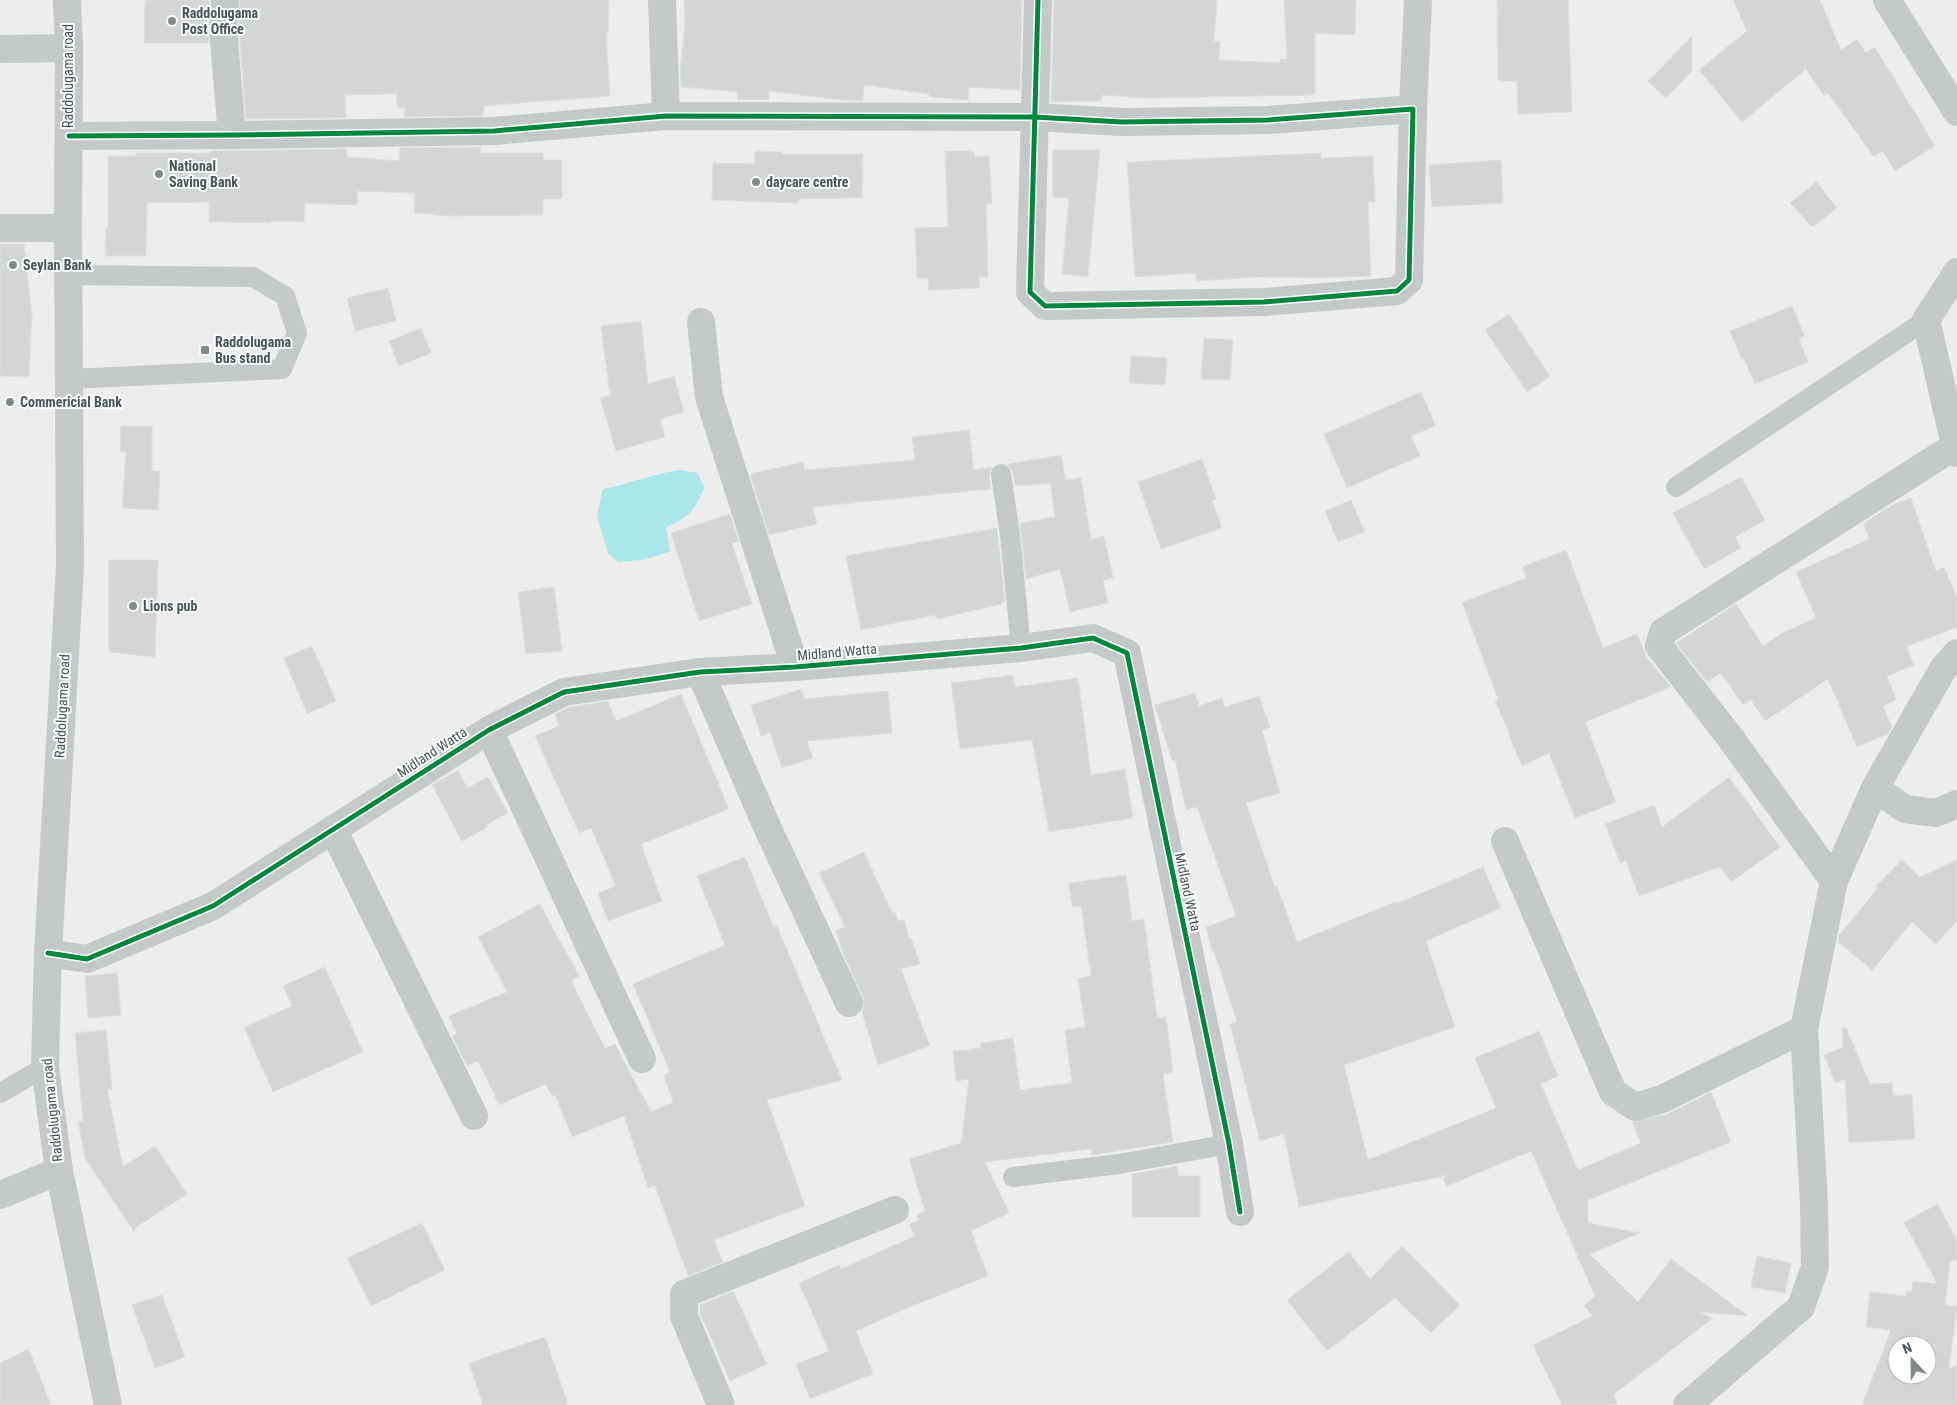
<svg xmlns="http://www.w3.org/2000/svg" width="1957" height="1405" font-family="'Roboto Condensed',sans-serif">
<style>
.water{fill:#a9e6e7}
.building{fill:#d3d5d5;stroke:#dedfe0;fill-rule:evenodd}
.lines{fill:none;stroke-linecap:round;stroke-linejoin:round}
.service{stroke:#c4c8c9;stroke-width:20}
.minor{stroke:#c4c8c9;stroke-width:28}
.tertiary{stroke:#c4c8c9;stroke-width:28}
.cycleway-casing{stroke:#fff;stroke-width:8}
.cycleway{stroke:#00873e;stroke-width:5}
.poi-dot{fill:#80898c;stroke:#fff;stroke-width:2}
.labels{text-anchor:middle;stroke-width:4;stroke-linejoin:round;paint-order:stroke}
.poi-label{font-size:14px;font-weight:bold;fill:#465358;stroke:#fff;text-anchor:start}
.street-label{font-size:14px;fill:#465358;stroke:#fff}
</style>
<rect width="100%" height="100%" fill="#ededed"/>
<path class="water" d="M 679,470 L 698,473 L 704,488 C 694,511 690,517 666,527 L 670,552 L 641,560 L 618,562 L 608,553 L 597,516 L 603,489 C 629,484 653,474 679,470 Z"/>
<path class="building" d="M 145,0 L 209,0 L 207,28 L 209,43 L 144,43 Z
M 240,0 L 609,0 L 608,33 L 606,33 L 610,96 L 484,106 L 483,116 L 404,117 L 405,108 L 397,107 L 397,94 L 345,95 L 346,118 L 246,119 L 239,29 Z
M 684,0 L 1022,0 L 1020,90 L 969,87 L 968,100 L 929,97 L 929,94 L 864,85 L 863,101 L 849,101 L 769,91 L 769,100 L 737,100 L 737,92 L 681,87 L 680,72 L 685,25 Z
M 1054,0 L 1217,0 L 1214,41 L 1220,41 L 1219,60 L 1280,63 L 1280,59 L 1287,59 L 1284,0 L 1356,0 L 1355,35 L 1315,33 L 1315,95 L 1146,98 L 1102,95 L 1102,101 L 1051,102 Z
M 1497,0 L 1568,0 L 1572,112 L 1518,114 L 1517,81 L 1498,81 Z
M 1733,0 L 1820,0 L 1841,50 L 1857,39 L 1866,53 L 1875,47 L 1935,146 L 1895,171 L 1883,151 L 1874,157 L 1828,93 L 1824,96 L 1806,69 L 1742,122 L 1699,70 L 1747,31 Z
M 1692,36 L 1692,71 L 1666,98 L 1648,81 Z
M 481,147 L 480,153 L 543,153 L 544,160 L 562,160 L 562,199 L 543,199 L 543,215 L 448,216 L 414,213 L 415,193 L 358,191 L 357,205 L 305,203 L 304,222 L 271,221 L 271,223 L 209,222 L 209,202 L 147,203 L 146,256 L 105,256 L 106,229 L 108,229 L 108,156 L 136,156 L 136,153 L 210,153 L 210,151 L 347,149 L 347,157 L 399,161 L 400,148 Z
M 1053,150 L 1100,150 L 1088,277 L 1062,274 L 1069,198 L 1053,198 Z
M 755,151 L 782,152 L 782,154 L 863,154 L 862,198 L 799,199 L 798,203 L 712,200 L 713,163 L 754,164 Z
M 945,151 L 974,151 L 975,157 L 989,156 L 992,203 L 986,204 L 988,277 L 979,277 L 980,288 L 929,290 L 928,278 L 917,279 L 915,228 L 948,227 Z
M 1321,153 L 1321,158 L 1373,156 L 1375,202 L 1368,202 L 1371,276 L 1318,278 L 1259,277 L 1196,281 L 1196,273 L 1135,277 L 1127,162 Z
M 1501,160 L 1503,203 L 1432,207 L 1429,165 Z
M 1816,182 L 1837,208 L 1812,227 L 1790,203 Z
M 0,244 L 24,244 L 32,314 L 29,377 L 0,376 Z
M 388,288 L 396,321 L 355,331 L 347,298 Z
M 1792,306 L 1805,336 L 1799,338 L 1808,362 L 1755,384 L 1744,359 L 1742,360 L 1730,331 Z
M 1509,314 L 1550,376 L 1527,392 L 1485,330 Z
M 641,321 L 648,384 L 674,376 L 684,412 L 660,419 L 665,437 L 616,451 L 600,398 L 610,395 L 601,326 Z
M 421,328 L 431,353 L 399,366 L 389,341 Z
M 1204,338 L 1233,340 L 1230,380 L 1201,379 Z
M 1131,356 L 1167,358 L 1165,385 L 1129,383 Z
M 1421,392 L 1436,426 L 1411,436 L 1420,456 L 1347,488 L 1324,434 Z
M 120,426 L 152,426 L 152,471 L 160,471 L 158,510 L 122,508 L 126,452 L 121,452 Z
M 969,430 L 974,470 L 992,467 L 989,475 L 991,489 L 813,507 L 817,524 L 769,535 L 750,474 L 803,462 L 805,470 L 915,460 L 912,437 Z
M 1061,455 L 1066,480 L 1081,478 L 1091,539 L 1104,536 L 1113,578 L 1103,580 L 1108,603 L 1070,612 L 1060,569 L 1026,579 L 1020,523 L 1055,517 L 1050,483 L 1053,483 L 1015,486 L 1013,472 L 1007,464 Z
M 1202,459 L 1216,499 L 1212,500 L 1222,528 L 1161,549 L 1138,482 Z
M 1741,477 L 1765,520 L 1735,537 L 1741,548 L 1704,569 L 1673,513 Z
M 1911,498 L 1936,571 L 1944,567 L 1957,598 L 1957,627 L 1906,647 L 1914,665 L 1887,676 L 1896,700 L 1883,706 L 1892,727 L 1888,734 L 1857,747 L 1828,679 L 1765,721 L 1751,700 L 1743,705 L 1721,673 L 1707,682 L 1676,643 L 1736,604 L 1763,646 L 1782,633 L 1816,618 L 1796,572 L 1869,539 L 1864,523 L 1892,505 Z
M 1351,500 L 1365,532 L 1338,542 L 1325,511 Z
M 730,514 L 739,542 L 732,543 L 752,604 L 699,621 L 671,533 Z
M 997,528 L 1005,601 L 1002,602 L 1002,604 L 937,619 L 936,615 L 861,630 L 846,556 Z
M 1566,550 L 1603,648 L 1637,634 L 1647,658 L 1671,687 L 1585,722 L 1616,802 L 1575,818 L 1549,753 L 1522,766 L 1509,736 L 1510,735 L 1495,701 L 1498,699 L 1462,602 L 1527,578 L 1522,567 Z
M 109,560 L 158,560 L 155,657 L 109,652 Z
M 554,587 L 562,651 L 526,654 L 518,592 Z
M 312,646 L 336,701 L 307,714 L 284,658 Z
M 1013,675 L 1015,687 L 1078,678 L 1091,775 L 1125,769 L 1133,818 L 1049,832 L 1032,740 L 960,749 L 951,683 Z
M 801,689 L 804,699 L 888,691 L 892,733 L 807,741 L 813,758 L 782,768 L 770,733 L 761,736 L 751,705 Z
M 1195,693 L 1199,706 L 1222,698 L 1225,707 L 1259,696 L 1270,727 L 1262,730 L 1280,793 L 1246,803 L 1275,887 L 1277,886 L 1297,942 L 1395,902 L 1396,904 L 1483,867 L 1501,908 L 1426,941 L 1455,1027 L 1344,1065 L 1368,1160 L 1496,1108 L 1475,1058 L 1539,1031 L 1558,1076 L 1541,1084 L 1578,1170 L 1641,1143 L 1632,1122 L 1667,1114 L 1711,1092 L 1731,1142 L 1588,1200 L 1588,1223 L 1640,1233 L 1590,1254 L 1638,1302 L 1671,1259 L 1748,1316 L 1698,1312 L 1713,1318 L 1613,1395 L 1618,1405 L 1562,1405 L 1533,1345 L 1593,1316 L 1584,1306 L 1595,1296 L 1531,1151 L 1447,1186 L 1443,1179 L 1448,1175 L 1299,1207 L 1284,1134 L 1260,1141 L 1230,1024 L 1237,1022 L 1214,951 L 1212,951 L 1206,927 L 1236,916 L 1197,807 L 1186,810 L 1175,760 L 1172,761 L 1155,705 Z
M 681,694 L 729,809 L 641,844 L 662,901 L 608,921 L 598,893 L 616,886 L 591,828 L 579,833 L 535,736 L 559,726 L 555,714 L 569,707 L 608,701 L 616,721 Z
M 458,770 L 467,788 L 488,777 L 508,813 L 486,825 L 488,827 L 462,841 L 432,785 Z
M 1729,777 L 1780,847 L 1731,882 L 1720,867 L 1639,896 L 1626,861 L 1620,863 L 1605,824 L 1654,805 L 1662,827 Z
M 864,852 L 892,913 L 895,912 L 898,921 L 904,919 L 909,938 L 911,938 L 920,964 L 901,969 L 930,1046 L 878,1065 L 862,1012 L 864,1005 L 863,997 L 844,956 L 836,930 L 845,927 L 819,873 Z
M 745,857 L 774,928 L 777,926 L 842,1080 L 767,1100 L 805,1206 L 714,1240 L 723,1262 L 688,1276 L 655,1186 L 648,1188 L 624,1116 L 572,1137 L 555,1095 L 552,1096 L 546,1084 L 499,1105 L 478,1061 L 467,1066 L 452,1036 L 457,1034 L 449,1016 L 507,992 L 478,937 L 540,904 L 579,976 L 571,980 L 605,1048 L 615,1044 L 651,1112 L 673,1102 L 664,1075 L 670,1072 L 633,984 L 725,945 L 697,876 Z
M 1902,860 L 1920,877 L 1957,860 L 1957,921 L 1936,944 L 1912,922 L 1872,970 L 1838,942 L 1839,935 L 1878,888 L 1876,886 Z
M 1126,875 L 1132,921 L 1144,919 L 1157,1018 L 1166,1017 L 1173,1072 L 1163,1074 L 1173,1142 L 1092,1155 L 1091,1149 L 985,1162 L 1009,1213 L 971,1231 L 988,1276 L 907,1308 L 856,1331 L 873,1374 L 810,1399 L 796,1364 L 829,1351 L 799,1283 L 839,1265 L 841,1269 L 915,1236 L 909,1225 L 919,1220 L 917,1215 L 925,1211 L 909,1159 L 961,1143 L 969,1079 L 956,1081 L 953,1051 L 981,1048 L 980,1043 L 1013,1038 L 1020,1090 L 1072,1083 L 1065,1030 L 1085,1027 L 1078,978 L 1091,976 L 1081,906 L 1072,907 L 1069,883 Z
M 325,967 L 363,1052 L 273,1092 L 244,1027 L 292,1006 L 283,986 Z
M 117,973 L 121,1015 L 88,1018 L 85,976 Z
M 1842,1028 L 1846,1028 L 1870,1084 L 1892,1083 L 1893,1096 L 1912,1094 L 1915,1139 L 1849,1143 L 1845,1079 L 1835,1083 L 1824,1055 L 1843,1047 Z
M 106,1030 L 112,1089 L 107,1089 L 123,1167 L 155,1146 L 187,1194 L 135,1228 L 135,1233 L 85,1158 L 78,1122 L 83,1121 L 75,1033 Z
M 1177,1166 L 1178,1176 L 1200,1176 L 1200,1217 L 1132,1217 L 1132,1174 Z
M 1938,1204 L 1957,1241 L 1957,1259 L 1950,1262 L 1945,1305 L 1957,1306 L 1949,1369 L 1957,1365 L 1957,1405 L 1862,1405 L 1891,1330 L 1866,1327 L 1870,1292 L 1906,1296 L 1906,1291 L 1911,1292 L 1913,1281 L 1937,1284 L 1904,1222 ZM 1897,1345 L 1927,1345 L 1927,1375 L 1897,1375 Z
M 422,1223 L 445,1270 L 371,1306 L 347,1258 Z
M 1402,1246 L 1460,1305 L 1431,1333 L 1395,1298 L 1327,1351 L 1287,1300 L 1349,1252 L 1370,1279 Z
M 1757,1256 L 1791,1263 L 1785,1293 L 1751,1287 Z
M 733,1291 L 767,1364 L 730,1381 L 700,1313 L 700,1305 Z
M 162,1295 L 185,1357 L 155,1368 L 132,1305 Z
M 545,1337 L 568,1405 L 483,1405 L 469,1363 Z
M 29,1349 L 51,1405 L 0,1405 L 0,1363 Z"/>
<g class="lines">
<path class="service" d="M 68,275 L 253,277 L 285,296 L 297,333 L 282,369 L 69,379
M 1001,474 L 1010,535 L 1021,648
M 1676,487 L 1926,320
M 0,1093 L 45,1067
M 1013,1177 L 1119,1164 L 1229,1144"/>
<path class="minor" d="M 225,0 L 223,29 L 232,135
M 662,0 L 666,116
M 1887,0 L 1957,112
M 0,49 L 69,48
M 1413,109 L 1418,0
M 69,136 L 232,135 L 494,131 L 666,116 L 1034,117 L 1122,122 L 1268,120 L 1413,109 L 1409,280 L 1397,291 L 1264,302 L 1045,306 L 1030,292 L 1038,0
M 0,228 L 68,228
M 1957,272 L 1926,320 L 1957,453
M 701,322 L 709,397 L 795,667
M 700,672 L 768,829 L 849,1003
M 489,730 L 642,1059
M 1875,788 L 1905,809 L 1936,813 L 1957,804
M 333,829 L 474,1116
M 1505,841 L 1613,1092 L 1635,1107 L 1662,1099 L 1804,1029
M 1834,881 L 1729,736 L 1659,646 L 1663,632 L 1955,446
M 48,953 L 87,959 L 213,906 L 489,730 L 564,692 L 700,672 L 795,667 L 1021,648 L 1093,638 L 1127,653 L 1229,1144 L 1240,1212
M 0,1195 L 59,1171
M 721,1405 L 684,1316 L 684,1294 L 895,1210
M 1687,1405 L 1801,1307 L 1815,1267 L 1814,1204 L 1804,1029 L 1834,881 L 1875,788 L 1943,669 L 1957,653"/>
<path class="tertiary" d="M 67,0 L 69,48 L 68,228 L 70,567 L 48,953 L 45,1067 L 59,1171 L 108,1405"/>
<defs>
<path id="cycleway" d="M 69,136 L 232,135 L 494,131 L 666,116 L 1034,117 L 1122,122 L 1268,120 L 1413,109 L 1409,280 L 1397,291 L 1264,302 L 1045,306 L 1030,292 L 1038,0
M 48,953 L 87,959 L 213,906 L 489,730 L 564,692 L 700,672 L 795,667 L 1021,648 L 1093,638 L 1127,653 L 1229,1144 L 1240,1212"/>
</defs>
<use href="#cycleway" class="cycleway-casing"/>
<use href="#cycleway" class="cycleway"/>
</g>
<g class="poi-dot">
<circle cx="172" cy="21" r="5"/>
<circle cx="159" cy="174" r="5"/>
<circle cx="756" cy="182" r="5"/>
<circle cx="13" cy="265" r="5"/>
<rect x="200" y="345" width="10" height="10" rx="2.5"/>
<circle cx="10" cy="402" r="5"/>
<circle cx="133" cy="606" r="5"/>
</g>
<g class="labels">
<g class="poi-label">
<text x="182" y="18">Raddolugama<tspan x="182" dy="16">Post Office</tspan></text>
<text x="169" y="171">National<tspan x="169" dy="16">Saving Bank</tspan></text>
<text x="766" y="187">daycare centre</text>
<text x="23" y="270">Seylan Bank</text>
<text x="215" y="347">Raddolugama<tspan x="215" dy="16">Bus stand</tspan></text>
<text x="20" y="407">Commericial Bank</text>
<text x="143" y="611">Lions pub</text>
</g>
<g class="street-label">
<text transform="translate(68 76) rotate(-90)" y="5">Raddolugama road</text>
<text transform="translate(837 652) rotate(-5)" y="5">Midland Watta</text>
<text transform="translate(62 706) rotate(-87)" y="5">Raddolugama road</text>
<text transform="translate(432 752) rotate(-33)" y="5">Midland Watta</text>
<text transform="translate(1188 892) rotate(78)" y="5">Midland Watta</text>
<text transform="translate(52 1110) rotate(-96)" y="5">Raddolugama road</text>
</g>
</g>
<g transform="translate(1912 1360) rotate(338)"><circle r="24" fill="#ffffff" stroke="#b5babc"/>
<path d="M0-4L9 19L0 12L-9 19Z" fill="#80898c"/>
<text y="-8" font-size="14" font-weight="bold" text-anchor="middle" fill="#465358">N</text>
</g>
</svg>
